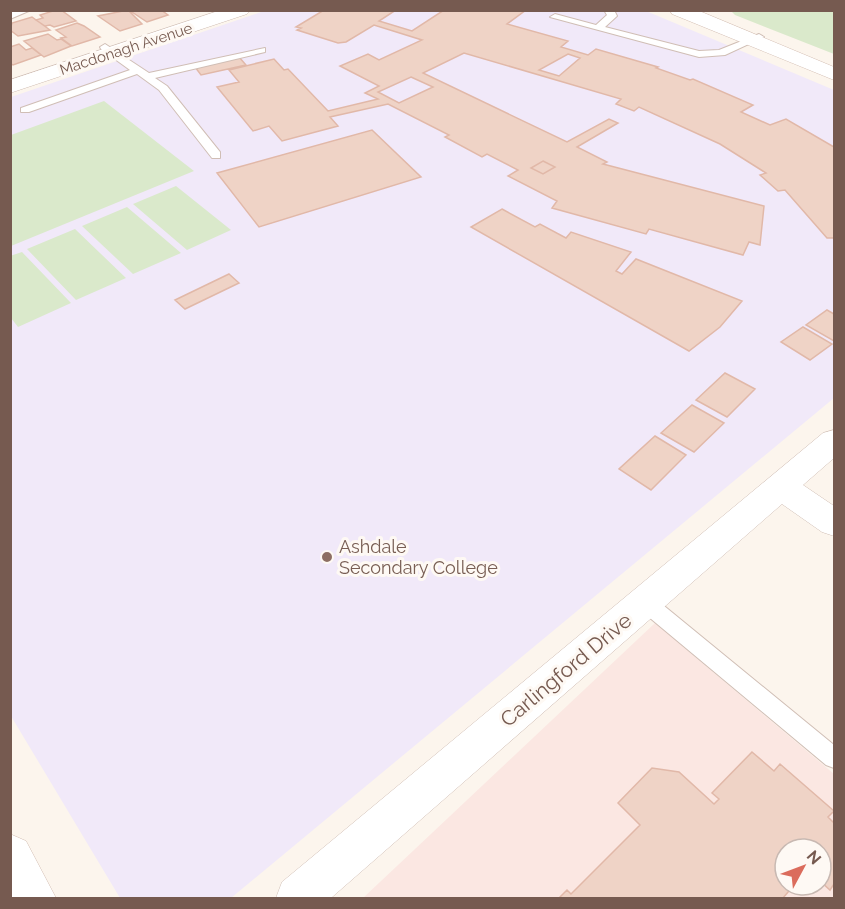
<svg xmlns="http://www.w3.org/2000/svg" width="845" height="909" font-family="Raleway,sans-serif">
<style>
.commercial{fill:#fbe7e2;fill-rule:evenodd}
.education{fill:#f1e9f9}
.green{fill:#dae9cb}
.building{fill:#efd3c6;stroke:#e1b8a8;stroke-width:1.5;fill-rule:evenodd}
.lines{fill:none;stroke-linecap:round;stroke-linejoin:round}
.lane-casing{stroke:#d0beb5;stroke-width:2}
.street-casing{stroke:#d0beb5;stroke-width:1}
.secondary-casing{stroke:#d3beb3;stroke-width:1}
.lane{fill:#fff;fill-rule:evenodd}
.street{fill:#fff;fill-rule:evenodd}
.secondary{fill:#fff;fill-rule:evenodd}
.education-dot{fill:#8d6e63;stroke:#fef9f4;stroke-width:2}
.labels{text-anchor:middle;stroke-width:6;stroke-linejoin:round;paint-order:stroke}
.far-street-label{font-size:15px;fill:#765a50;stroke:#fef9f4}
.education-label{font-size:18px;fill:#785e54;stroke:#fef9f4;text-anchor:start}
.near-street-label{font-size:21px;fill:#765a50;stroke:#fef9f4}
</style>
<rect width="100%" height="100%" fill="#fcf5ed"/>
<path class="commercial" d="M 655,623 L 834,774 L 834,898 L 363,898 ZM 785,849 L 821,849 L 821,885 L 785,885 Z"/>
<path class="education" d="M 267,10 L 646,11 L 834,90 L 834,398 L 231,898 L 120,898 L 11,716 L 11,97 Z"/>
<path class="green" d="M 731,11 L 834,11 L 834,54 L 735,15 Z
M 104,101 L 194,171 L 11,246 L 11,135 Z
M 176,186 L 231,230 L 187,250 L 133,204 Z
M 127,207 L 181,253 L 133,274 L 82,226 Z
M 75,229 L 126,278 L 76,300 L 27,249 Z
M 22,252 L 71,303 L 18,327 L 11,318 L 10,256 Z"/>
<path class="building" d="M 56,10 L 61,10 L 76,21 L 54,27 L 50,25 L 45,26 L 36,20 L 43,18 L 40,15 Z
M 128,10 L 142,24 L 120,31 L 98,16 Z
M 129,10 L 161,10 L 168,15 L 147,22 Z
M 324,10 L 396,10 L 379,21 L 412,31 L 444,10 L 526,10 L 507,24 L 568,41 L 561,47 L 588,55 L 596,49 L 658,67 L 656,68 L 690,80 L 693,79 L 753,105 L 741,112 L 770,125 L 786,119 L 834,147 L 834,238 L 827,238 L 785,190 L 778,191 L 760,175 L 766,173 L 720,144 L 639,107 L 634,111 L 616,104 L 621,99 L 464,53 L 423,73 L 567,142 L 609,119 L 618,123 L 577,147 L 607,162 L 603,164 L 764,206 L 760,245 L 749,242 L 743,255 L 649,229 L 646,234 L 552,208 L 557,201 L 508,176 L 518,170 L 487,154 L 482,157 L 445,137 L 449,135 L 388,104 L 330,117 L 338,126 L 282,141 L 269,126 L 253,131 L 217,87 L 239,82 L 229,70 L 274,59 L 284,70 L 288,69 L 328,111 L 378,99 L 365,93 L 379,86 L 340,66 L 368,54 L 379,60 L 422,40 L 374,25 L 346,42 L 338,43 L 297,30 L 301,28 L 296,27 ZM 568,54 L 580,58 L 559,76 L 539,70 ZM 411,77 L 433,87 L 399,103 L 378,92 ZM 543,161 L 555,167 L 543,174 L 531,168 Z
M 32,17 L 50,30 L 18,36 L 10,30 L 12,23 Z
M 77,23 L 84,26 L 100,37 L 72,46 L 61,38 L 66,37 L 56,30 Z
M 48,34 L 57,40 L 61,39 L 71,46 L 44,57 L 24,41 Z
M 19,44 L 26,50 L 32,48 L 41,55 L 13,65 L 10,63 L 10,47 Z
M 239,57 L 246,65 L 201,75 L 195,67 Z
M 372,130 L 421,177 L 259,227 L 217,173 Z
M 543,161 L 555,167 L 543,174 L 531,168 Z
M 502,209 L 535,227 L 540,224 L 566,238 L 571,232 L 631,252 L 616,271 L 622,274 L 636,259 L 742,301 L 720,327 L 689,351 L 471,227 Z
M 229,274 L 239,283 L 185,309 L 175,300 Z
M 827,310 L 834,314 L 834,341 L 806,325 Z
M 803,327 L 832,344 L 810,360 L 781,342 Z
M 725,373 L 755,389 L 727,417 L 696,400 Z
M 692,405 L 724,423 L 694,452 L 661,433 Z
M 655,436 L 686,455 L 651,490 L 619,469 Z
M 752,752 L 774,771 L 780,764 L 834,811 L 828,817 L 834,823 L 834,884 L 830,890 L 821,882 L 821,849 L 785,849 L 785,885 L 794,885 L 783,898 L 559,898 L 567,890 L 571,894 L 640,825 L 618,803 L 652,768 L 679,772 L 714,804 L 719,799 L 712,793 Z"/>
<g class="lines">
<defs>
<path id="lane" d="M 16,10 L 31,10 L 10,19 L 10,13 Z
M 604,10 L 614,10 L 617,16 L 605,27 L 699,51 L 719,50 L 759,34 L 764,37 L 725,55 L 699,57 L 550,17 L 555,14 L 596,25 L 607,15 Z
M 105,44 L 149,73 L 265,48 L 265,52 L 155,78 L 167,86 L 220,152 L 220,158 L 212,158 L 159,90 L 137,74 L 29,112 L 21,112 L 21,108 L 130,70 L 101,49 L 100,47 Z
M 645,594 L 652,596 L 834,745 L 834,768 L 826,765 L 638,608 L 636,602 L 638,596 Z"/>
<path id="street" d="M 221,10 L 250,10 L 247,14 L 10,93 L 10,80 Z
M 834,430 L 834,458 L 803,485 L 834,506 L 834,536 L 822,532 L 782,504 L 331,898 L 276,898 L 282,882 L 823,433 Z"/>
<path id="secondary" d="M 670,10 L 697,10 L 834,67 L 834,80 L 672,14 Z
M 10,834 L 26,841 L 56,898 L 10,898 Z"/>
</defs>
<use href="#lane" class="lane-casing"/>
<use href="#street" class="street-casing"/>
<use href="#secondary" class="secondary-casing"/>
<use href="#lane" class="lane"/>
<use href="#street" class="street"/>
<use href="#secondary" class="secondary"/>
</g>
<circle class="education-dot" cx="327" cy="557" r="6"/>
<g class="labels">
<g class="far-street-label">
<text transform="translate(126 49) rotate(-18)" y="5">Macdonagh Avenue</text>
</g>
<g class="education-label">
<text x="339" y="553">Ashdale<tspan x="339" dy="21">Secondary College</tspan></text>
</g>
<g class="near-street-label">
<text transform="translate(566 670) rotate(-40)" y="7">Carlingford Drive</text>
</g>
</g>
<rect width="845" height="909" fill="none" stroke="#765a50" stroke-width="24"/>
<g transform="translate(803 867) rotate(49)"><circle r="28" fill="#fef9f4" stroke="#c8b9b2" stroke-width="1.5"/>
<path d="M0-4.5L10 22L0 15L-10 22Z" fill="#db6c5c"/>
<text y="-9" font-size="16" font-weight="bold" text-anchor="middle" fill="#765a50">N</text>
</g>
</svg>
